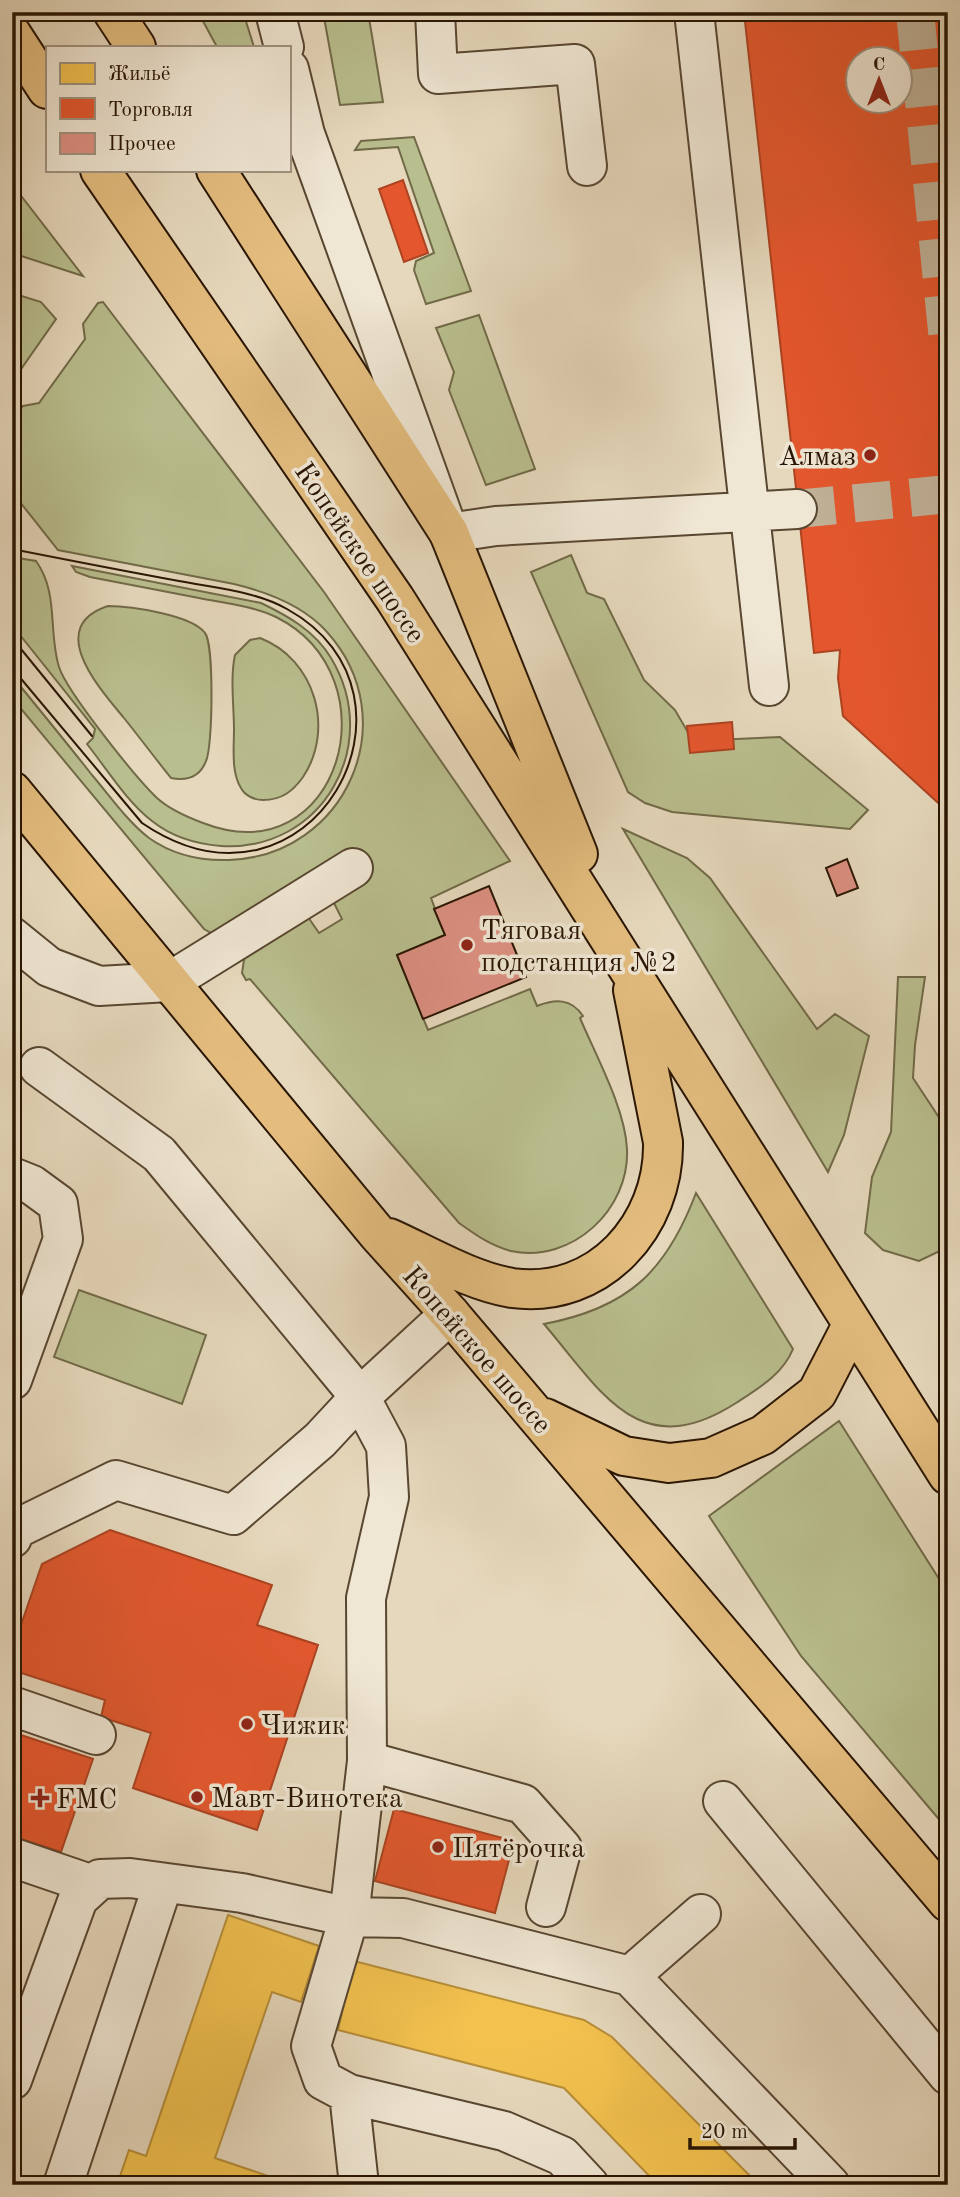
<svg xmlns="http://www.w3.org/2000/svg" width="960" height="2197" font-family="'Old Standard TT',serif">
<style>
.green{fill:#b9be8e;stroke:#716a48;stroke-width:2}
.homes{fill:#f2c14e;stroke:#b68d38;stroke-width:2}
.shops{fill:#e4572e;stroke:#ac4321;stroke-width:2;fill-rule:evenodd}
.building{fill:#dd9082;stroke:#291503;stroke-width:2}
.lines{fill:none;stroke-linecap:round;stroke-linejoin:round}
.minor-tunnel{stroke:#c0b197;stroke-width:38;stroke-dasharray:38 19;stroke-linecap:butt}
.minor-casing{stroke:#584631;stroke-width:42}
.major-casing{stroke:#291503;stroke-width:42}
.minor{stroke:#efe6d3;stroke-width:38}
.major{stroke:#e3bc7e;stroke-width:38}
.tram{stroke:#291503;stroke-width:2}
.poi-dot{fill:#8f2418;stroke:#efe6d3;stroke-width:2.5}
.labels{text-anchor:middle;stroke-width:7;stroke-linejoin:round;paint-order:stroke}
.poi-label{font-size:28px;fill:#291503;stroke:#efe6d3;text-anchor:start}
.street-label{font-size:28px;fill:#291503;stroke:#efe6d3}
</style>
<rect width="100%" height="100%" fill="#e6d8bc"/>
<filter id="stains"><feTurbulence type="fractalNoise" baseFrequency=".00286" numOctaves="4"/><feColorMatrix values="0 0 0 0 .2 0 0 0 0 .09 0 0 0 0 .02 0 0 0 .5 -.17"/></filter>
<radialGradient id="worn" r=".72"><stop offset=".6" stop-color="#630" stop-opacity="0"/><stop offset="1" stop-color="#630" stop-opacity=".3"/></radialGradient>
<path class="green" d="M 198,12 L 243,12 L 254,47 L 217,47 Z
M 323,12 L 368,12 L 383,102 L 340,105 Z
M 414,137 L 471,291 L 426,304 L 414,270 L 416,261 L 434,253 L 398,147 L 355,150 L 361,141 Z
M 12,184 L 83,276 L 12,253 Z
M 12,293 L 41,302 L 56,319 L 12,382 Z
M 103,302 L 324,592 L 510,861 L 431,898 L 445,935 L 397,955 L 428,1030 L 530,989 L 537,1006 C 555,999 571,998 583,1016 L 580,1018 C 596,1056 625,1108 627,1149 C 630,1209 572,1264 511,1251 C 491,1246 476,1235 459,1223 L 250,979 L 246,980 L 242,973 L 245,953 L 308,917 L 319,933 L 342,919 L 330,895 L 211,933 L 204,929 L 12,698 L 12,676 C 39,709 66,742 92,775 C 110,796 127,821 149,838 C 173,855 200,861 229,860 C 346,856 406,720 327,632 C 304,606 267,592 234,584 L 58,550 L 12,492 L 12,420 L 23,406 L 39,403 L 85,339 L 83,324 L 98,303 Z
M 479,315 L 535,469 L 486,485 L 449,390 L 454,372 L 436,328 Z
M 571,555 L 587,593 L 604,599 L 644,680 L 675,710 L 693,741 L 780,737 L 868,810 L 850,829 L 672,812 L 645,803 L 628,792 L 531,572 Z
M 12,557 L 36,561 C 59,593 48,631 59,667 C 67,692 136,778 157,798 C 170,810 187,817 203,823 C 340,876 396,677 276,617 C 253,606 224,603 199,598 C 163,591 126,584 90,577 L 76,572 L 72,566 L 261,603 C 288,616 315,631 331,658 C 383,744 323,852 221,846 C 196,844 172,837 152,821 C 126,801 107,769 87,744 L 93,738 L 95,729 L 12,625 Z
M 108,606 C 130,606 192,615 205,633 C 214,644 213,746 206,761 C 200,777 187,781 171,778 C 155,758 140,738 124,718 C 100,689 44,627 108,606 Z
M 260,638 C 315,659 335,729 303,777 C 293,791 282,800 263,800 C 255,800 245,796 241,788 C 231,772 234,748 234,730 C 234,706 230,678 235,655 L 250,640 Z
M 623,829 L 687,858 L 710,878 L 817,1029 L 835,1014 L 869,1036 L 844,1135 L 828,1172 Z
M 898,977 L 925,977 L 915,1045 L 913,1078 L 948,1131 L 948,1247 L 919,1261 L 883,1250 L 865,1233 L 872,1177 L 891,1132 Z
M 696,1193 L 793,1349 C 783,1374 759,1388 736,1403 C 639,1465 602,1392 544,1324 C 628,1308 666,1272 696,1193 Z
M 79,1290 L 206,1335 L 182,1404 L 54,1357 Z
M 839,1421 L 948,1593 L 948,1830 L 801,1656 L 709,1516 Z"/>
<path class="homes" d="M 228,1915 L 319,1946 L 301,2002 L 272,1992 L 215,2158 L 277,2179 L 276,2185 L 117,2185 L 129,2150 L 146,2156 Z
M 354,1961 L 584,2020 L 612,2037 L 759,2185 L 658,2185 L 564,2088 L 338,2030 Z"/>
<path class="shops" d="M 744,12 L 948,12 L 948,812 L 843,716 L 838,678 L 840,650 L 814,653 ZM 858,60 L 900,60 L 900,102 L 858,102 Z
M 403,180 L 428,253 L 404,262 L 379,189 Z
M 732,722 L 734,749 L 690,753 L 687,726 Z
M 110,1530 L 272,1585 L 257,1625 L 318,1645 L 257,1830 L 133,1788 L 151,1733 L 101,1717 L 105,1700 L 12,1670 L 12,1651 L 42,1564 Z
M 12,1732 L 93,1759 L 61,1852 L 12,1836 Z
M 394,1809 L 514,1841 L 495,1913 L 375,1881 Z"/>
<path class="building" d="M 847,859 L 858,888 L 837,896 L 826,868 Z
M 489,886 L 526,977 L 423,1019 L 397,955 L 445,935 L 434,909 Z"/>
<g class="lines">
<path class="minor-tunnel" d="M 915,12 L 948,340
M 797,509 L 948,494"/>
<defs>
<path id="minor" d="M 275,12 L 284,47
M 435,12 L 438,74 L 575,64 L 587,166
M 694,12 L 769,686
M 289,69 L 305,134 L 449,533 L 496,526 L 797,509
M 12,937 L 49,967 L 99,986 L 169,982 L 353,868
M 39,1067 L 159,1154 L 360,1397 L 386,1446 L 389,1497 L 366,1598 L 367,1761 L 349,1917 L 311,2046 L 323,2080 L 349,2094 L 359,2185
M 12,1177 L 32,1185 L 58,1204 L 63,1239 L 12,1380
M 12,1538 L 14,1530 L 116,1480 L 233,1515 L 320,1440 L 360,1397 L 450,1314
M 12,1706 L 96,1735
M 367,1761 L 523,1804 L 562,1848 L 546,1907
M 723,1801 L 948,2075
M 12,1864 L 14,1858 L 93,1885
M 630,1976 L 701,1914
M 12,2080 L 78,1899 L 100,1879 L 130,1878 L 242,1893 L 349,1917 L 403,1918 L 630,1976 L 830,2185
M 349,2094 L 504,2131 L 562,2156 L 589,2185
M 63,2185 L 163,1884"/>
<path id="major" d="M 113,12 L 136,47
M 12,35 L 47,89
M 100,170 L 395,599 L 948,1475
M 216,170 L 449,533 L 578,854
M 12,791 L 377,1233 L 450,1314 L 948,1902
M 389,1238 C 427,1255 470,1281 512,1288 C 599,1300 665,1225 663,1142 L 633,990
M 545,1418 L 624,1456 L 669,1463 L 711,1458 L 763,1435 L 817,1393 L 852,1325"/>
</defs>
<use href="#minor" class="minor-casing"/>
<use href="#major" class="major-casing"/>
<use href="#minor" class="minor"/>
<use href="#major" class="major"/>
<path class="tram" d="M 12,549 C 68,560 124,571 179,581 C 215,588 255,591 287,609 C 443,695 310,937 142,823 L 12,668
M 12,638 L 92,736"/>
</g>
<g class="poi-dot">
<circle cx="870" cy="455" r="7"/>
<circle cx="467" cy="945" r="7"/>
<circle cx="247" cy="1724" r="7"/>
<circle cx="197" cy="1797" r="7"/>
<path d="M36.5 1787.5h7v7h7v7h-7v7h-7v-7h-7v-7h7z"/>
<circle cx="438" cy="1847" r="7"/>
</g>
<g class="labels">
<g class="poi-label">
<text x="856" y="465" text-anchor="end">Алмаз</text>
<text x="481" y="939">Тяговая<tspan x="481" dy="32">подстанция №2</tspan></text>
<text x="261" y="1734">Чижик</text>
<text x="211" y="1807">Мавт-Винотека</text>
<text x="56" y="1808">FMC</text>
<text x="452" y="1857">Пятёрочка</text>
</g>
<g class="street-label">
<text transform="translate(361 552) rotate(56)" y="10">Копейское шоссе</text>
<text transform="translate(478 1349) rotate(49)" y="10">Копейское шоссе</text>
</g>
</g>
<rect width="960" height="2197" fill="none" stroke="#e6d8bc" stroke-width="42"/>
<rect x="14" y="14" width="932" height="2169" fill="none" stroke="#291503" stroke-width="3.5"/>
<rect x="21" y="21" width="918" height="2155" fill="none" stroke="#291503" stroke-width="2"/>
<rect x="46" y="46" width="245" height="126" fill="#efe6d3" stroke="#a09280" stroke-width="2"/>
<rect x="60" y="63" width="35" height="21" fill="#f2c14e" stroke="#a09280" stroke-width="2"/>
<text x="108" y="80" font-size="21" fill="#291503">Жильё</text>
<rect x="60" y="98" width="35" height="21" fill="#e4572e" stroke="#a09280" stroke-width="2"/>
<text x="108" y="116" font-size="21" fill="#291503">Торговля</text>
<rect x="60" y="133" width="35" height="21" fill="#dd9082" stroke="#a09280" stroke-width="2"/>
<text x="108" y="150" font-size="21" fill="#291503">Прочее</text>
<g transform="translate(879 80)"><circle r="33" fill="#efe6d3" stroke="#a09280" stroke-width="2"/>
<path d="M0-5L12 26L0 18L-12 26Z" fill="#8f2418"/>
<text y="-10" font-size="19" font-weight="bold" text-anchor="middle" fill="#291503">С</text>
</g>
<path d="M690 2138v10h105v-10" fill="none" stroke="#291503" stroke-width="3.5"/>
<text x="701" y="2138" font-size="21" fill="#291503" stroke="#efe6d3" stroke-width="5" paint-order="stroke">20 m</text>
<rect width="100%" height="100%" filter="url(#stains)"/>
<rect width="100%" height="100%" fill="url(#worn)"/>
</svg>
